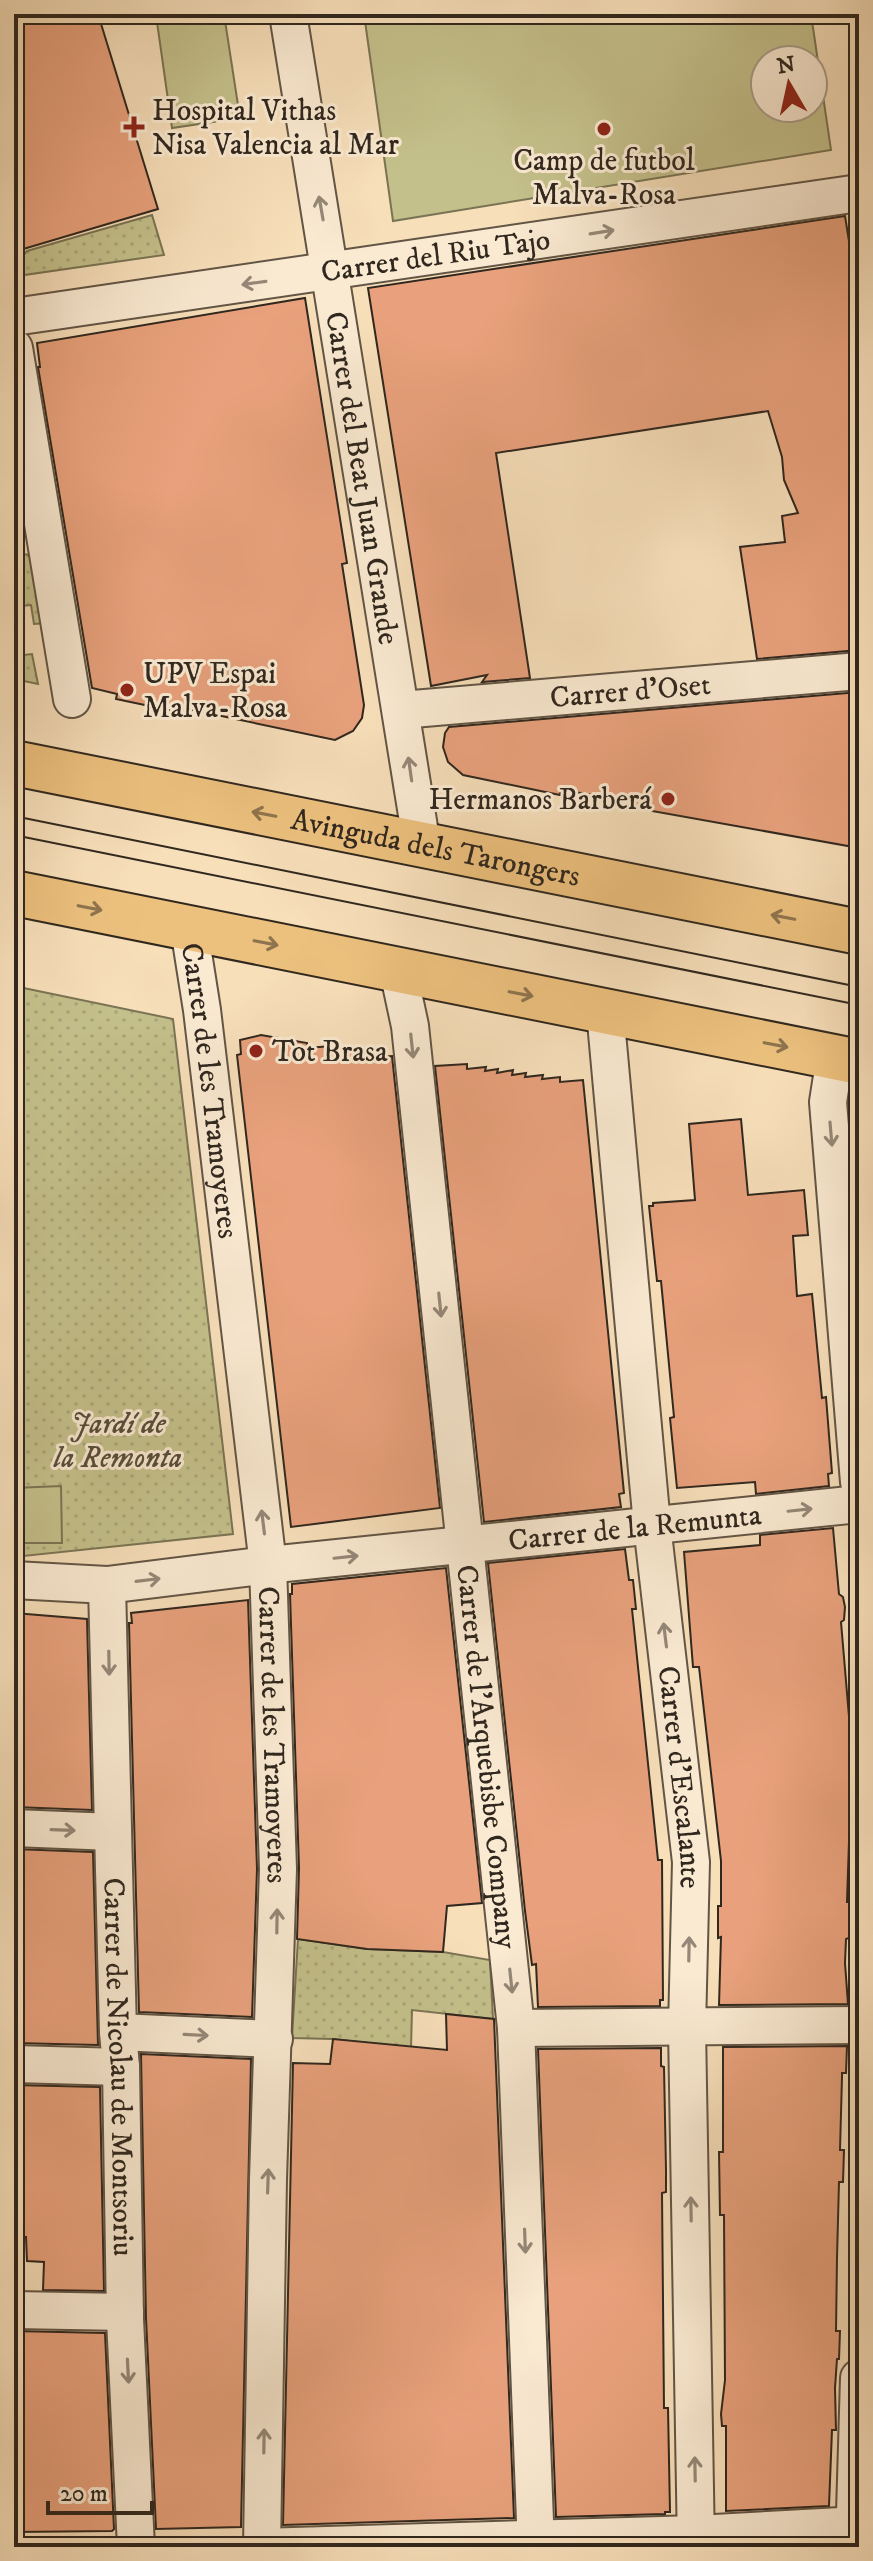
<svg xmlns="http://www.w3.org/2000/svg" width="873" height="2561" font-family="'IM FELL DW Pica',serif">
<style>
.green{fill:url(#green-dots);stroke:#7a7454;stroke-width:2}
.pitch{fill:#c4c08b;stroke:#7a7454;stroke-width:2;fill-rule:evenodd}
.building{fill:#e8a17c;stroke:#30271e;stroke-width:2}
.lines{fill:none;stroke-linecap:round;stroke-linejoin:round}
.minor-casing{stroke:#625545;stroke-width:40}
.major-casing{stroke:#30271e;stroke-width:48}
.minor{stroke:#faead2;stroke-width:36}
.major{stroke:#ecc07d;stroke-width:44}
.tram{stroke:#30271e;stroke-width:2}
.oneway{stroke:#958878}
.oneway2{stroke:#8e744e}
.poi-dot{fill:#8f2418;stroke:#faead2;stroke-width:3}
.labels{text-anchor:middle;stroke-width:6;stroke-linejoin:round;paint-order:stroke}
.poi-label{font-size:30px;fill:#30271e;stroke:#faead2;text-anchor:start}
.street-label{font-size:30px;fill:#30271e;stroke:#faead2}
.park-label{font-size:30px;font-style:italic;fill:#554d39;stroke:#faead2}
</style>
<defs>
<pattern id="green-dots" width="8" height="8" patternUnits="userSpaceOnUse" patternTransform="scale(2)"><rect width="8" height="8" fill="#c4c08b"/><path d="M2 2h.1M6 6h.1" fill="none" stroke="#a9a578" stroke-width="1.8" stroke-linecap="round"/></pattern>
</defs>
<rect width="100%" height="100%" fill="#f7dfba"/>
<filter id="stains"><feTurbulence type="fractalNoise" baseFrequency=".0025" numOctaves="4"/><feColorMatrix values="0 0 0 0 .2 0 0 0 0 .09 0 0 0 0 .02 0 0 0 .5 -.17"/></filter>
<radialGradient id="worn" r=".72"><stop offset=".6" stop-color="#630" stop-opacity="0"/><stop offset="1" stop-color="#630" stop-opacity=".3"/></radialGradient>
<path class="green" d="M 152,215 L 164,255 L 24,275 L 21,258 L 27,251 Z
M 24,475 L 33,531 L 14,533 L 14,477 Z
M 14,548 L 23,554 L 36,556 L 48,623 L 34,624 L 31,605 L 22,606 L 19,586 L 14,587 Z
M 21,638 L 24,655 L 32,654 L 38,684 L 14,679 L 14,639 Z
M 14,986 L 173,1019 L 233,1534 L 14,1557 Z
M 298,1939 L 367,1949 L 443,1952 L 490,1960 L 493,2019 L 412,2010 L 411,2048 L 333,2039 L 292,2038 Z"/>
<path class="pitch" d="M 214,14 L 224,14 L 240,118 L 172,128 L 157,22 Z
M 364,14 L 811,14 L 831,150 L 393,221 ZM 813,60 L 813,108 L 765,108 L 765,60 Z
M 61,1486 L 62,1543 L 14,1543 L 14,1488 Z"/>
<path class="building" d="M 14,14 L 98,14 L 158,209 L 20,250 L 14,229 Z
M 845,216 L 859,304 L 859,650 L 757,659 L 740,547 L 785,542 L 782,516 L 798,513 L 784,480 L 782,457 L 768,411 L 496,453 L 530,678 L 482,682 L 487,675 L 431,686 L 368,288 Z
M 305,298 L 347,563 L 342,564 L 364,705 L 362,718 L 353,731 L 335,740 L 188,709 L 187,714 L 159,708 L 116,699 L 117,694 L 92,688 L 38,367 L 40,367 L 37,343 Z
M 859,692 L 859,848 L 630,807 L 618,804 L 619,799 L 561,790 L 560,795 L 463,775 L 448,762 L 443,747 L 445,733 L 449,727 Z
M 261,1035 L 307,1043 L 307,1048 L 332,1046 L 379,1053 L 379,1057 L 392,1056 L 440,1508 L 291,1527 L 237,1055 L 241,1054 L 240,1040 Z
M 467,1064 L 467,1069 L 486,1067 L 485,1071 L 498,1069 L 497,1073 L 513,1070 L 512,1075 L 526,1073 L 525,1077 L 543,1075 L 542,1079 L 560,1077 L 560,1082 L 583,1080 L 624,1493 L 619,1494 L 621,1507 L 484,1522 L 435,1066 Z
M 741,1119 L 748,1195 L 804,1190 L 808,1235 L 793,1236 L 797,1296 L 812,1294 L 822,1398 L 826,1397 L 832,1473 L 828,1474 L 829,1486 L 756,1494 L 755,1482 L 677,1488 L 670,1418 L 674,1417 L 661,1281 L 657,1281 L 649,1206 L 653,1206 L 653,1203 L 695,1200 L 689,1124 Z
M 833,1528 L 839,1594 L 843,1597 L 845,1607 L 844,1620 L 841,1622 L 852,1752 L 847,1902 L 851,1902 L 849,1938 L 846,1939 L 845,1963 L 848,2004 L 719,2005 L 721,1937 L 718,1938 L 718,1906 L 721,1906 L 721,1861 L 699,1667 L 693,1667 L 684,1552 L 760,1545 L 760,1535 Z
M 625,1549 L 629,1580 L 633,1580 L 636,1609 L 632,1609 L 658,1860 L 662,1860 L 663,2000 L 660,2000 L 660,2006 L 538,2007 L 536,1964 L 532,1965 L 525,1911 L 488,1563 Z
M 446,1568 L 482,1903 L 447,1906 L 443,1952 L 367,1949 L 297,1939 L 299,1868 L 290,1594 L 292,1594 L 292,1584 Z
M 248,1600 L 257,1869 L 252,2017 L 139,2012 L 129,1623 L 132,1623 L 131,1613 Z
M 14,1613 L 87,1619 L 92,1810 L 14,1807 Z
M 14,1849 L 93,1852 L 98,2045 L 14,2043 Z
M 446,2014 L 494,2019 L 514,2518 L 283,2525 L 293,2063 L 330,2064 L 333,2039 L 447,2050 Z
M 847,2046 L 846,2073 L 842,2073 L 842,2077 L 840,2150 L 844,2150 L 843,2182 L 839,2182 L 837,2258 L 836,2331 L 840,2331 L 839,2359 L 837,2359 L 835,2388 L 836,2430 L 832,2430 L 829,2506 L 726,2511 L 726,2426 L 722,2426 L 721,2414 L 725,2380 L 724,2215 L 720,2215 L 719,2152 L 723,2152 L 723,2047 Z
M 661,2048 L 661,2066 L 664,2067 L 666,2169 L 666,2192 L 662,2193 L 664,2408 L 668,2408 L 670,2512 L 665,2512 L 665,2514 L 556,2517 L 538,2049 Z
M 141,2054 L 251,2059 L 241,2527 L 156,2529 L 146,2318 Z
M 14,2085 L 100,2087 L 104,2291 L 43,2290 L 44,2262 L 27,2261 L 26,2237 L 17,2237 L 14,2167 L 19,2123 L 14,2123 Z
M 14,2331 L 105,2333 L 114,2529 L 112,2531 L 14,2532 Z"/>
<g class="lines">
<defs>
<g id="minor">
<path id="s1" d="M 288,14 L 422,846"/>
<path id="s2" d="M 14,317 L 859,193"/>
<path d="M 14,348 L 72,699"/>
<path id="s3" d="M 401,710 L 859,671"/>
<path id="s4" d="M 189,928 L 202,1010 L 268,1565 L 278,1869 L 268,2179 L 262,2547"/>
<path id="s5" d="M 398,970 L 410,1026 L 516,2028 L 536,2547"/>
<path id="s6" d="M 605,1011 L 652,1525 L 691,1862 L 687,2028 L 696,2547"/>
<path d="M 835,1057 L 828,1102 L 859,1482"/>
<path id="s7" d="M 14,1580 L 107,1585 L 268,1565 L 859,1504"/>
<path id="s8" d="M 107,1585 L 118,2032 L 121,2067 L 125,2319 L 136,2547"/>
<path d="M 14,1828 L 113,1832"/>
<path d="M 516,2028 L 859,2025"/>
<path d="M 118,2032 L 274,2039"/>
<path d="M 14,2064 L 121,2067"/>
<path d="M 14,2310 L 125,2312"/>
<path d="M 260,2547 L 696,2534 L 859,2525"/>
<path d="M 854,2547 L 859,2378"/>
</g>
<g id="major">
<path id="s9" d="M 14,763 L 859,932"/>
<path d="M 14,893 L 859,1062"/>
</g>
</defs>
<use href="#minor" class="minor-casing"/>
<use href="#major" class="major-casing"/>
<use href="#minor" class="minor"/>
<use href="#major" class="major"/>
<path class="tram" d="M 14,816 L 859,987
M 14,835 L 859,1005"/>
</g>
<defs><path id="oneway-shaft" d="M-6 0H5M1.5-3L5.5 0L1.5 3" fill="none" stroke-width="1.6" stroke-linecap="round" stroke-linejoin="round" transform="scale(2)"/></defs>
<g class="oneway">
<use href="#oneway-shaft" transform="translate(321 208) rotate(-100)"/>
<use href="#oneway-shaft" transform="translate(602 232) rotate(-9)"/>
<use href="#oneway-shaft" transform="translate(254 283) rotate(172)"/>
<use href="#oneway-shaft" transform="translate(410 769) rotate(-98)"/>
<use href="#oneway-shaft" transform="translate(412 1046) rotate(84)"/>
<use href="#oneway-shaft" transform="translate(831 1134) rotate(85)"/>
<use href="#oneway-shaft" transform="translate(440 1305) rotate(84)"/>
<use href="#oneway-shaft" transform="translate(800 1510) rotate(-6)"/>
<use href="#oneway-shaft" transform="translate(263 1522) rotate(-97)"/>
<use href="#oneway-shaft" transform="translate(346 1557) rotate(-6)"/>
<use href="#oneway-shaft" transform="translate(148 1580) rotate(-7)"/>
<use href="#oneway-shaft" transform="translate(665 1635) rotate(-97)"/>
<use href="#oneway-shaft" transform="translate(109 1663) rotate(89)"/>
<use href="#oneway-shaft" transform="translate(63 1830) rotate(2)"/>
<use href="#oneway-shaft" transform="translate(277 1921) rotate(-89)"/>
<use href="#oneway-shaft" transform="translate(689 1949) rotate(-89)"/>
<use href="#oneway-shaft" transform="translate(511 1981) rotate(84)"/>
<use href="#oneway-shaft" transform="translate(196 2035) rotate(3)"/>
<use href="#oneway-shaft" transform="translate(268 2181) rotate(-88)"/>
<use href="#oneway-shaft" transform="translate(691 2209) rotate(-91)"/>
<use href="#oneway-shaft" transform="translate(525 2241) rotate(88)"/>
<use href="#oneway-shaft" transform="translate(128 2371) rotate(87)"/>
<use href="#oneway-shaft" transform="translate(264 2441) rotate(-89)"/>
<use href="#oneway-shaft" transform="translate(695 2469) rotate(-91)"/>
</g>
<g class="oneway2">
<use href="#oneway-shaft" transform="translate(264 814) rotate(-169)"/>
<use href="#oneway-shaft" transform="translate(90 908) rotate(11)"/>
<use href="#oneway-shaft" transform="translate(783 917) rotate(-169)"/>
<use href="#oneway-shaft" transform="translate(266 943) rotate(11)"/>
<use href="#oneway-shaft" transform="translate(521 994) rotate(11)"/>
<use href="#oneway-shaft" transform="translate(776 1045) rotate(11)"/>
</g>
<g class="poi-dot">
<path d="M130 115h8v8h8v8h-8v8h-8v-8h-8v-8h8z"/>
<circle cx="604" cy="129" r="8"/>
<circle cx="127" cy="690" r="8"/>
<circle cx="668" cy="799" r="8"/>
<circle cx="256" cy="1051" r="8"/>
</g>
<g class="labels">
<g class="poi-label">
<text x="152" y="120">Hospital Vithas<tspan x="152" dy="34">Nisa Valencia al Mar</tspan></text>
<text x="604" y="170" text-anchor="middle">Camp de futbol<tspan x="604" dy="34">Malva-Rosa</tspan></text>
<text x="143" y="683">UPV Espai<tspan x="143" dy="34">Malva-Rosa</tspan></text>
<text x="652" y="809" text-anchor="end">Hermanos Barberá</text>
<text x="272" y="1061">Tot Brasa</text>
</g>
<g class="street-label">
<text dy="10" stroke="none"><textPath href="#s2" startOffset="426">Carrer del Riu Tajo</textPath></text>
<text dy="10" stroke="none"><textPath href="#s1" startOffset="470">Carrer del Beat Juan Grande</textPath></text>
<text dy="10" stroke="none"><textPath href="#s3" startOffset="230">Carrer d'Oset</textPath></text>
<text dy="10" stroke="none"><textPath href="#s9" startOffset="430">Avinguda dels Tarongers</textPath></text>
<text dy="10" stroke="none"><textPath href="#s4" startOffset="164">Carrer de les Tramoyeres</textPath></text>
<text dy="10" stroke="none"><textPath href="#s7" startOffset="624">Carrer de la Remunta</textPath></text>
<text dy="10" stroke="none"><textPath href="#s4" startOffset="812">Carrer de les Tramoyeres</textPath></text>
<text dy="10" stroke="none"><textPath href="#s5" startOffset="792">Carrer de l'Arquebisbe Company</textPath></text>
<text dy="10" stroke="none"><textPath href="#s6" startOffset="770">Carrer d'Escalante</textPath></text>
<text dy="10" stroke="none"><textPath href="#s8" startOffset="482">Carrer de Nicolau de Montsoriu</textPath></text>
</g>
<g class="park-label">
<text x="118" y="1433">Jardí de<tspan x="118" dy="34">la Remonta</tspan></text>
</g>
</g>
<rect width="873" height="2561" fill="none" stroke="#f7dfba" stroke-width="48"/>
<rect x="16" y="16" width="841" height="2529" fill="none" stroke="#30271e" stroke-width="4"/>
<rect x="24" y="24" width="825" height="2513" fill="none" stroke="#30271e" stroke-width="2"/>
<g transform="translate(789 84) rotate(351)"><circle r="38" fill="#faead2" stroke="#a99c8a" stroke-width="2"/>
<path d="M0-6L14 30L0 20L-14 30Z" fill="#8f2418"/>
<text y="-12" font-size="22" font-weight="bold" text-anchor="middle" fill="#30271e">N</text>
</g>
<path d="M48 2501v12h104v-12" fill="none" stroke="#30271e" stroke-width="4"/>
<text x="60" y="2501" font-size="24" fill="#30271e" stroke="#faead2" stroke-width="6" paint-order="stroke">20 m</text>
<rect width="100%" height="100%" filter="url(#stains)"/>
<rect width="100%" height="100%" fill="url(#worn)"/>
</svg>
